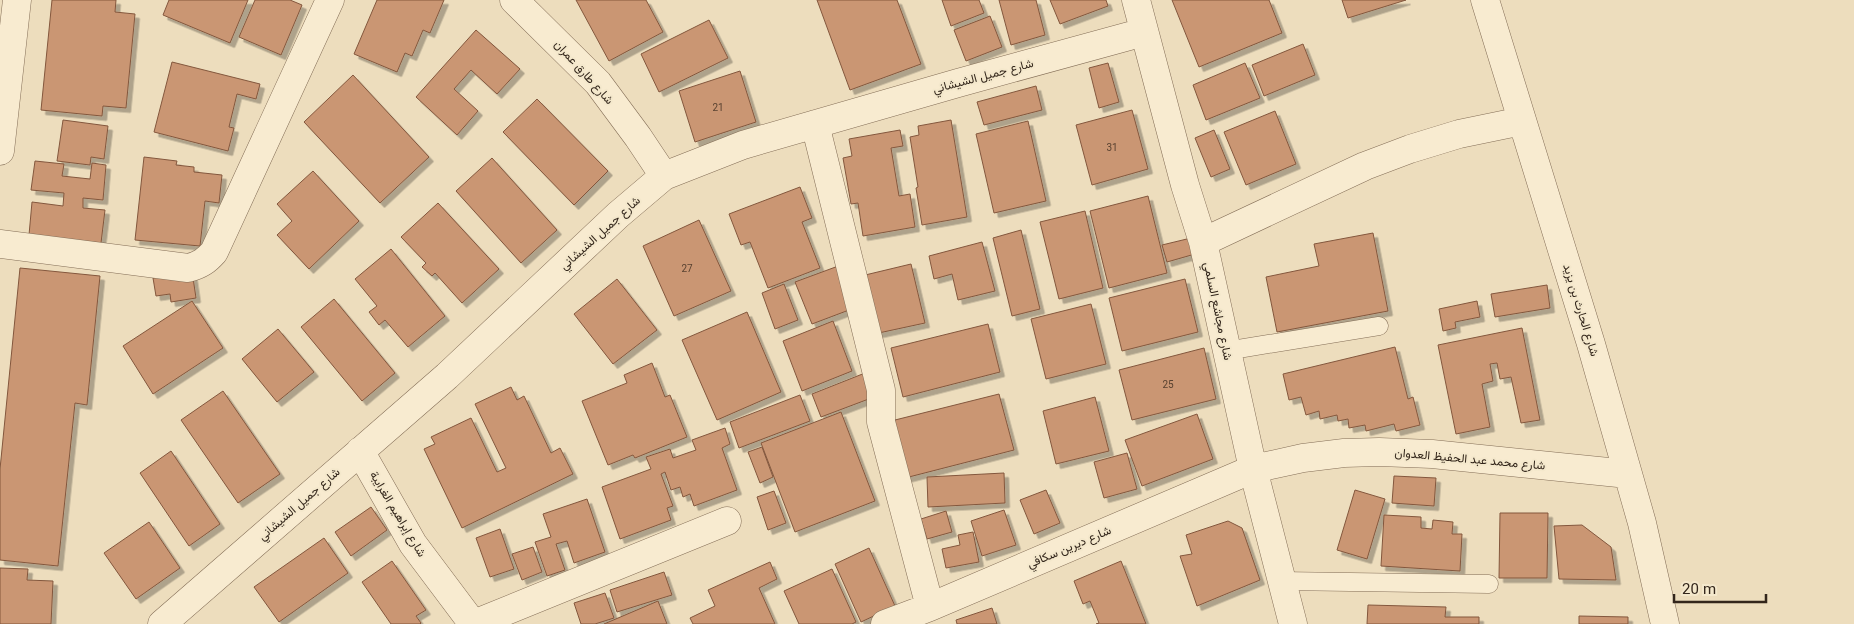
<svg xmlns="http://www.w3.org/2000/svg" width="1854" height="624" font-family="Georgia,Vazirmatn,serif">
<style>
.building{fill:#ca9673;stroke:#83573d;filter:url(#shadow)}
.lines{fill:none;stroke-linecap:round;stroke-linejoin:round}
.lane-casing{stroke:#846e57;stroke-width:19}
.street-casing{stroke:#846e57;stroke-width:29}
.lane{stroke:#f8ebd0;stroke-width:18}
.street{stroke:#f8ebd0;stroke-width:28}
.labels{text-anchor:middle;stroke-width:4;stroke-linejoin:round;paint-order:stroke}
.number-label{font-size:10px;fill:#594231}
.street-label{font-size:12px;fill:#33261b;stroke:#f4e8cc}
</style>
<defs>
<filter id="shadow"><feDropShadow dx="4.5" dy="4.5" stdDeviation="0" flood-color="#0004"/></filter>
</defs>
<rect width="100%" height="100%" fill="#edddbd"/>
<path class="building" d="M 52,0 L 116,0 L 115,12 L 135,14 L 126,108 L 103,106 L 102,116 L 41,110 Z
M 169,0 L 248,0 L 230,43 L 163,15 Z
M 255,0 L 290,0 L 302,5 L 281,55 L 239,37 Z
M 377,0 L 444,0 L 430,33 L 423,30 L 412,56 L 405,53 L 397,72 L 354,54 Z
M 576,0 L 646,0 L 663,32 L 609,61 Z
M 817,0 L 897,0 L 921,64 L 850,90 Z
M 942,0 L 979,0 L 984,13 L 951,26 Z
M 999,0 L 1036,0 L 1045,35 L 1011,45 Z
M 1050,0 L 1106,0 L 1108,6 L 1060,24 Z
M 1172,0 L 1269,0 L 1282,33 L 1199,67 Z
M 1342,0 L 1406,0 L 1348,18 Z
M 990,16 L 1002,47 L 966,61 L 954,30 Z
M 709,20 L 728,58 L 659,92 L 641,54 Z
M 476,30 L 520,69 L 497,94 L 471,70 L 454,89 L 478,111 L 457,135 L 416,97 Z
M 1303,44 L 1315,75 L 1264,96 L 1252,65 Z
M 172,62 L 260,84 L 256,99 L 237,94 L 229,127 L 234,128 L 228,151 L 154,132 Z
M 1108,63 L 1119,102 L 1099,108 L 1089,68 Z
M 1245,63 L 1260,98 L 1206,120 L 1193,85 Z
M 740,71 L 756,122 L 695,142 L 679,91 Z
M 353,75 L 429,157 L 380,203 L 304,122 Z
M 1036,86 L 1042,110 L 984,125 L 977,102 Z
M 537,99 L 608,171 L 574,205 L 503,132 Z
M 1132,110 L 1148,169 L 1092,185 L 1076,125 Z
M 1275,111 L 1296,164 L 1246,185 L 1224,132 Z
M 63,120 L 108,126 L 104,159 L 91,157 L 90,165 L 57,161 Z
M 951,120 L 967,217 L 922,225 L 916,188 L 918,187 L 910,137 L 919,135 L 918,126 Z
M 1028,121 L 1046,201 L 994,213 L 976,134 Z
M 900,130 L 903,146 L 891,148 L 899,196 L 910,194 L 915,227 L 863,236 L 858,203 L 851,204 L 843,158 L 852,156 L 849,139 Z
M 1214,130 L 1230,169 L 1211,177 L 1195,138 Z
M 144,157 L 177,161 L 176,165 L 194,167 L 194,172 L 222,175 L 219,203 L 205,201 L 200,246 L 135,240 Z
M 492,158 L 557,230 L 521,263 L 456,191 Z
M 35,161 L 64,164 L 62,176 L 90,179 L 92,163 L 106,165 L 103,200 L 83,198 L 83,208 L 105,210 L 101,243 L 29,235 L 32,202 L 63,206 L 64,193 L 31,190 Z
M 313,171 L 359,221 L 309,269 L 277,235 L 292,221 L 277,204 Z
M 800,187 L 812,218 L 802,222 L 820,268 L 768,288 L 750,242 L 741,245 L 729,214 Z
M 1148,196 L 1167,273 L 1109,288 L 1090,211 Z
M 438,203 L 499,269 L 462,303 L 435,273 L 432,276 L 422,267 L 426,263 L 401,237 Z
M 1085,211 L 1103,288 L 1059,299 L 1040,222 Z
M 699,220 L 731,291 L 674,316 L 643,246 Z
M 1021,230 L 1040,309 L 1012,316 L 993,238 Z
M 1373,233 L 1388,311 L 1277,332 L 1266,277 L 1319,266 L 1314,244 Z
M 1191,238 L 1195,254 L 1167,262 L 1162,245 Z
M 982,242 L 995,291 L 958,300 L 952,274 L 934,279 L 929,256 Z
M 391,249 L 445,316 L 408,347 L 385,320 L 379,325 L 369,312 L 377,306 L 355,279 Z
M 911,264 L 925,323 L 874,334 L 861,276 Z
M 841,265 L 857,307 L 812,324 L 795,282 Z
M 20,268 L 100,276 L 87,405 L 75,403 L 58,566 L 0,560 L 0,469 Z
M 192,271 L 196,298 L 171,302 L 170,294 L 156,296 L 153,278 Z
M 617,279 L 657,330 L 613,364 L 574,314 Z
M 1185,279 L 1198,332 L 1122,351 L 1109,298 Z
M 784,284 L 798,320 L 775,329 L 762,293 Z
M 1547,285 L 1550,308 L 1495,317 L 1491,294 Z
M 334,299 L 395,373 L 362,401 L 301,327 Z
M 192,301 L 223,348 L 153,394 L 123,346 Z
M 1477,301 L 1480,317 L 1455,322 L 1456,328 L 1443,331 L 1439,309 Z
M 1091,304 L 1106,364 L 1046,379 L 1031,319 Z
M 747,312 L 781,392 L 717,420 L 682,340 Z
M 833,321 L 852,371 L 802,391 L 783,341 Z
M 988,324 L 1000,372 L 903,397 L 891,348 Z
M 1522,328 L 1540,420 L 1521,423 L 1511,377 L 1500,379 L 1497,363 L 1490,364 L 1493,381 L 1482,384 L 1490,427 L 1456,434 L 1438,345 Z
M 278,329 L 314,372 L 277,402 L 242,359 Z
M 1395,347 L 1408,399 L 1413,397 L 1420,425 L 1396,431 L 1394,424 L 1366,431 L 1365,425 L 1349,428 L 1348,419 L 1338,421 L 1337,415 L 1320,419 L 1319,411 L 1306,415 L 1301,397 L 1289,400 L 1283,374 Z
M 1204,348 L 1216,399 L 1132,420 L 1119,370 Z
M 652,363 L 665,397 L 670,395 L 687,437 L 635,458 L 633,455 L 608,465 L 582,401 L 627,383 L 624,375 Z
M 865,373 L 874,397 L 821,417 L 812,394 Z
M 511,387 L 517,400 L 524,396 L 551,453 L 560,448 L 573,474 L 462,528 L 424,449 L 435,444 L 431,437 L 471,418 L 497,472 L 506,468 L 475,404 Z
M 223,391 L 280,474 L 238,503 L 181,420 Z
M 999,394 L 1014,450 L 905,478 L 891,421 Z
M 800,395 L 810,421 L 739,448 L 730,422 Z
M 1095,397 L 1109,451 L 1056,464 L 1043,411 Z
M 841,412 L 875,501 L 795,532 L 761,443 Z
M 1197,414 L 1213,459 L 1142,486 L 1125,440 Z
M 725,428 L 730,444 L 722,448 L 737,490 L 694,506 L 690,494 L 683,497 L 680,487 L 671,490 L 665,472 L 661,474 L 673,506 L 667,508 L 671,520 L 620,539 L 602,487 L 651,469 L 646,457 L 670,449 L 673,458 L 696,450 L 692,440 Z
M 762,447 L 773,477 L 760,483 L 748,452 Z
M 171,451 L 220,524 L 189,546 L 140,473 Z
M 1127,453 L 1137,489 L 1104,498 L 1094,462 Z
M 1004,473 L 1005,503 L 928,507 L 927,477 Z
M 1394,476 L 1436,478 L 1434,506 L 1392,503 Z
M 1046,490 L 1060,523 L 1034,534 L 1020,500 Z
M 1355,490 L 1385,499 L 1367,559 L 1337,550 Z
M 774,491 L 786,523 L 768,530 L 757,497 Z
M 587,499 L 605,552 L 574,563 L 567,541 L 556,544 L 565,570 L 547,576 L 535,542 L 551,537 L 543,514 Z
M 371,507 L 387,530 L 351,556 L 335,532 Z
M 1004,510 L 1016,545 L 982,556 L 971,521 Z
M 946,511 L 952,532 L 927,539 L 921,519 Z
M 1500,513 L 1548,513 L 1547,578 L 1499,578 Z
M 1384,515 L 1421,517 L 1421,528 L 1432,529 L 1433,520 L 1453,522 L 1452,534 L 1462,534 L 1460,571 L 1381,566 Z
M 1228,521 L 1242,528 L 1260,580 L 1197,606 L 1180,556 L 1192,554 L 1186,535 Z
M 149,522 L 180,568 L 136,599 L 104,553 Z
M 1582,525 L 1611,547 L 1616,580 L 1559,579 L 1554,526 Z
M 500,529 L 514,569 L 490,577 L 476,538 Z
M 973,532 L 979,562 L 946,568 L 942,549 L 960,545 L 958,535 Z
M 324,538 L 348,573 L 279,622 L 254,587 Z
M 533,547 L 542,572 L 522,580 L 512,554 Z
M 869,548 L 895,606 L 861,622 L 835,564 Z
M 392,561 L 426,610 L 416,616 L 421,623 L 420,624 L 391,624 L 362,582 Z
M 1121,561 L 1146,624 L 1096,624 L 1099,623 L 1090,601 L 1083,604 L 1074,581 Z
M 770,562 L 777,579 L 759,588 L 775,624 L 693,624 L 690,618 L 715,606 L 708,590 Z
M 0,568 L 28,569 L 27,580 L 53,581 L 51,624 L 0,624 Z
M 832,569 L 856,622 L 852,624 L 799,624 L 784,591 Z
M 664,572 L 672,595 L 617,612 L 610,590 Z
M 605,593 L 614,618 L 595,624 L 581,624 L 574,603 Z
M 658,601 L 667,624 L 604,624 Z
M 1368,605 L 1446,607 L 1445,617 L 1479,617 L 1479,624 L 1367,624 Z
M 992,608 L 997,624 L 957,624 L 956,620 Z
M 1579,616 L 1628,617 L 1628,624 L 1579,624 Z"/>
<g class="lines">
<defs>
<path id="lane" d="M 1226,351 L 1379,326
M 1281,581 L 1489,584"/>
<path id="street" d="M 514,0 L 598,83 L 638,137 L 664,176
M 1136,0 L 1185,185 L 1203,242 L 1253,469 L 1293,624
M 1485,0 L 1591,344 L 1642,523 L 1665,624
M 815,124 L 881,390 L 881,422 L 930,607
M 0,151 L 17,0
M 1203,242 L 1365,166 L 1410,149 L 1459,134 L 1522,121
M 0,244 L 188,268 C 200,265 206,261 214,252 L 330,0
M 360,451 L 413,544 L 473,624
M 162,624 L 447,376 L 618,215 L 664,176 L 743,145 L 958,83 L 1144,32
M 474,624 L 727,521
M 885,624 L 930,607 L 1253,469 L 1303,458 L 1344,453 L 1379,452 L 1432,454 L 1628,474"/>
</defs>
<use href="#lane" class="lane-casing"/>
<use href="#street" class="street-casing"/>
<use href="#lane" class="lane"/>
<use href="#street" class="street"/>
</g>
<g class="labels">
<g class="number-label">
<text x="718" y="111">21</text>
<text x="1112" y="151">31</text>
<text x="687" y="272">27</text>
<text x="1168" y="388">25</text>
</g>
<g class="street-label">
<text transform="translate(584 72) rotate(48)" y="4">شارع طارق عمران</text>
<text transform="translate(983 76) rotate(-15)" y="4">شارع جميل الشيشاني</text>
<text transform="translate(600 233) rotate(-42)" y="4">شارع جميل الشيشاني</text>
<text transform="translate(1581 310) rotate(73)" y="4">شارع الحارث بن يزيد</text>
<text transform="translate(1218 311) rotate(78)" y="4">شارع مجاشع السلمي</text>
<text transform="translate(1470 459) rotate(5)" y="4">شارع محمد عبد الحفيظ العدوان</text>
<text transform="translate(299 504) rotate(-41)" y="4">شارع جميل الشيشاني</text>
<text transform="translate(398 514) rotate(59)" y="4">شارع إبراهيم الغرايبة</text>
<text transform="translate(1069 547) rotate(-23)" y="4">شارع ديرين سكافي</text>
</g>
</g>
<path d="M1674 594v8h92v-8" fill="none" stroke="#33261b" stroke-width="2.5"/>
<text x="1682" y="594" font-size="15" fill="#33261b" stroke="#f4e8cc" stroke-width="4" paint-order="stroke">20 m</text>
</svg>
